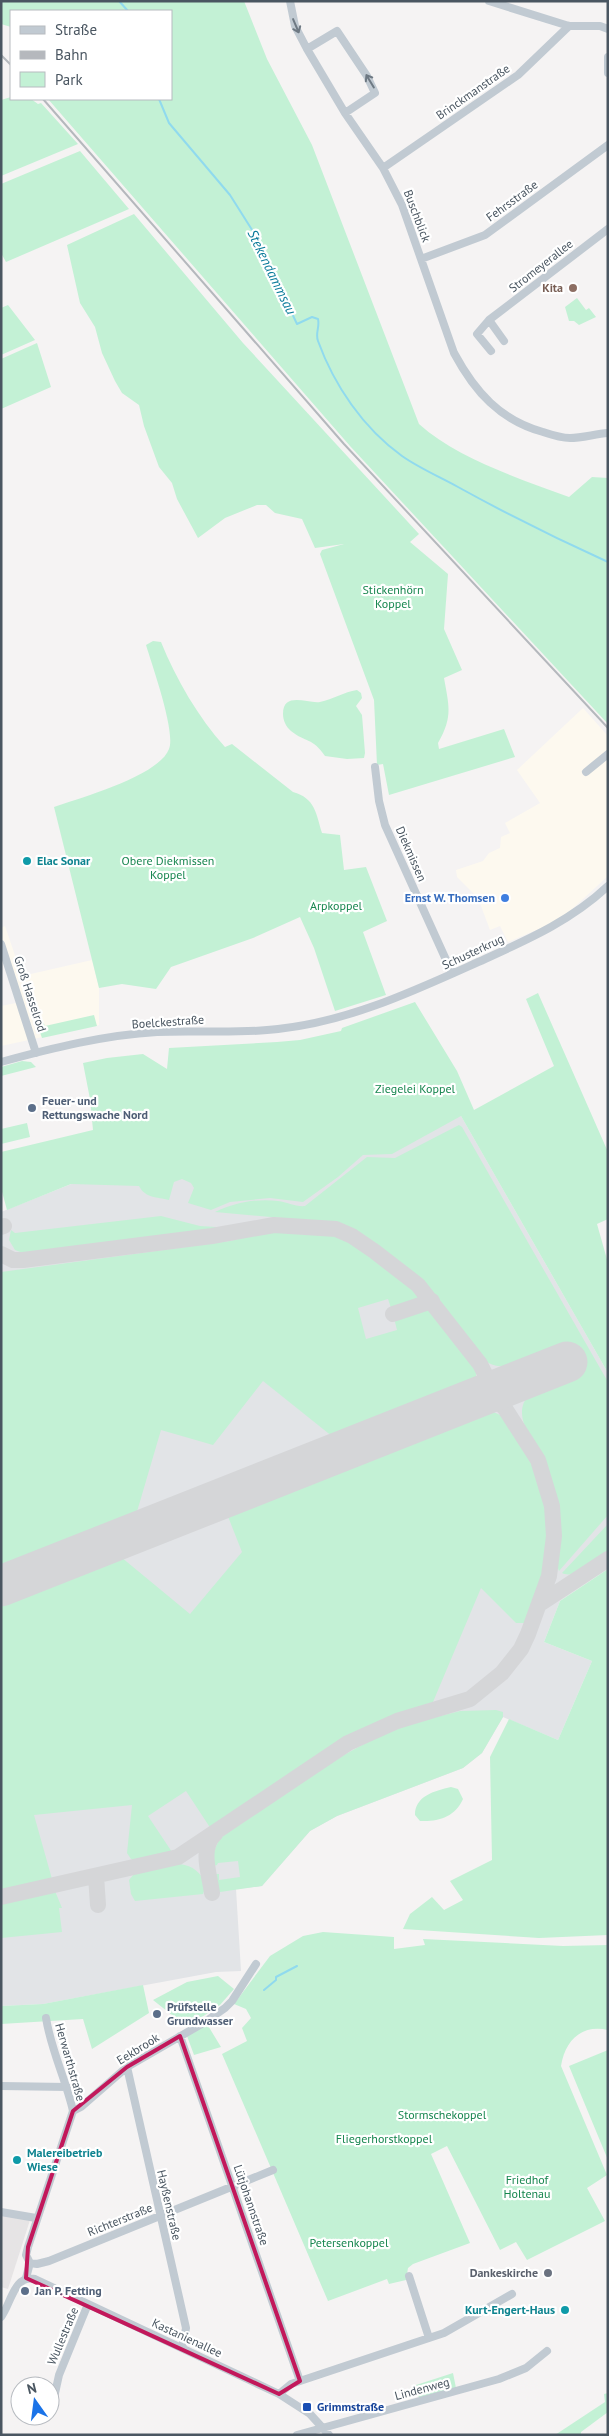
<svg xmlns="http://www.w3.org/2000/svg" width="609" height="2436" font-family="'PT Sans',sans-serif">
<style>
.commercial{fill:#fdf9ef}
.education{fill:#e6e4e5}
.airport{fill:#e2e4e7}
.green{fill:#c3f1d5}
.lines{fill:none;stroke-linecap:round;stroke-linejoin:round}
.stream{stroke:#90daee;stroke-width:2}
.taxiway{stroke:#d5d6d8;stroke-width:16}
.runway{stroke:#d5d6d8;stroke-width:41}
.minor{stroke:#c1cad2;stroke-width:8}
.rail{stroke:#b5b8bd;stroke-width:2}
.oneway{stroke:#6e7983}
.marked{fill:none;stroke:#c2185b;stroke-width:4;stroke-linejoin:round}
.education-dot{fill:#8d6e63;stroke:#fff;stroke-width:2}
.culture-dot{fill:#0f9aa8;stroke:#fff;stroke-width:2}
.shop-dot{fill:#3f7fe0;stroke:#fff;stroke-width:2}
.service-dot{fill:#5c6f8a;stroke:#fff;stroke-width:2}
.worship-dot{fill:#6b7280;stroke:#fff;stroke-width:2}
.transit-dot{fill:#1a4fb4;stroke:#fff;stroke-width:2}
.labels{text-anchor:middle;stroke-width:4.5;stroke-linejoin:round;paint-order:stroke}
.street-label{font-size:12px;fill:#4a5661;stroke:#fff}
.education-label{font-size:12px;font-weight:bold;fill:#785e54;stroke:#fff;text-anchor:end}
.park-label{font-size:12px;fill:#17864f;stroke:#fff}
.culture-label{font-size:12px;font-weight:bold;fill:#0d838f;stroke:#fff;text-anchor:start}
.shop-label{font-size:12px;font-weight:bold;fill:#366cbe;stroke:#fff;text-anchor:end}
.service-label{font-size:12px;font-weight:bold;fill:#4e5e75;stroke:#fff;text-anchor:start}
.worship-label{font-size:12px;font-weight:bold;fill:#5b616d;stroke:#fff;text-anchor:end}
.transit-label{font-size:12px;font-weight:bold;fill:#164399;stroke:#fff;text-anchor:start}
.water-label{font-size:14px;font-style:italic;fill:#0c7c9b;stroke:#fff}
</style>
<rect width="100%" height="100%" fill="#f5f3f3"/>
<path class="commercial" d="M 583,708 L 608,736 L 608,876 L 570,911 L 548,925 L 508,942 L 500,926 L 490,930 L 478,898 L 457,877 L 456,870 L 483,861 L 489,853 L 500,848 L 501,837 L 510,833 L 505,823 L 540,803 L 517,770 Z
M 5,926 L 22,976 L 92,960 L 99,988 L 99,1025 L 1,1046 L 1,1006 L 16,1003 L 1,955 L 1,928 Z"/>
<path class="education" d="M 1,2215 L 30,2220 L 8,2289 L 1,2287 Z"/>
<path class="airport" d="M 461,1116 L 608,1373 L 608,1569 L 560,1601 L 544,1642 L 592,1661 L 558,1740 L 503,1717 L 482,1753 L 463,1768 L 337,1816 L 310,1831 L 262,1886 L 236,1889 L 241,1971 L 216,1972 L 43,2004 L 1,2006 L 1,1212 L 104,1171 Z"/>
<path class="green" d="M 1,1 L 244,1 L 267,59 L 312,145 L 419,424 C 458,459 521,479 569,497 L 592,477 L 608,478 L 608,724 L 350,446 L 48,99 L 171,99 L 171,11 L 11,11 L 11,27 L 1,24 Z
M 11,97 L 11,99 L 31,99 L 38,104 L 41,103 L 78,144 L 1,176 L 1,100 Z
M 80,151 L 129,209 L 6,262 L 1,253 L 1,184 Z
M 134,214 L 243,343 L 419,534 L 410,542 L 448,574 L 444,629 L 462,670 L 444,678 C 449,706 453,717 438,743 L 439,749 L 504,729 L 515,757 L 389,795 L 383,764 L 377,765 L 374,700 L 320,554 L 322,550 L 344,544 L 315,548 L 302,519 L 275,513 L 266,505 L 257,505 L 225,518 L 198,538 L 177,499 L 172,483 L 159,467 L 144,426 L 139,405 L 122,393 L 115,381 L 102,353 L 95,327 L 80,303 L 67,245 Z
M 577,298 L 586,310 L 589,308 L 596,317 L 579,325 L 574,321 L 569,321 L 565,307 Z
M 8,305 L 35,340 L 1,355 L 1,308 Z
M 37,343 L 51,387 L 1,409 L 1,359 Z
M 153,641 L 161,642 C 176,679 198,717 225,747 L 232,744 L 293,792 C 315,798 316,813 322,833 L 340,835 L 344,870 L 366,867 L 387,921 L 363,932 L 386,995 L 335,1011 L 314,948 L 300,917 L 253,938 L 171,967 L 156,989 L 122,984 L 99,988 L 54,807 C 80,798 159,776 169,749 C 176,732 152,665 146,645 Z
M 357,690 L 361,693 L 362,698 L 356,706 L 362,715 L 365,753 L 364,758 L 347,759 L 325,756 C 312,737 306,743 291,731 C 286,727 283,720 283,714 C 283,691 308,704 320,702 C 333,699 344,692 357,690 Z
M 538,993 L 608,1152 L 608,1219 L 597,1224 L 608,1263 L 608,1373 L 461,1116 L 392,1154 L 363,1155 L 338,1177 L 303,1202 L 270,1198 L 230,1202 L 211,1210 L 188,1203 L 194,1188 L 191,1183 L 182,1179 L 174,1182 L 169,1200 C 157,1197 145,1198 139,1186 L 71,1184 L 7,1210 L 1,1188 L 1,1152 L 93,1130 L 90,1099 L 83,1063 L 107,1058 L 143,1054 L 167,1069 L 169,1048 L 277,1042 L 300,1040 L 341,1031 L 342,1028 L 415,1002 L 457,1071 L 474,1110 L 554,1066 L 526,999 Z
M 94,1015 L 97,1026 L 42,1038 L 37,1024 L 43,1022 L 45,1026 Z
M 22,1061 L 31,1062 L 36,1067 L 1,1076 L 1,1067 Z
M 27,1123 L 30,1137 L 1,1144 L 1,1129 Z
M 459,1125 L 462,1127 L 478,1155 L 608,1382 L 608,1515 L 559,1571 C 554,1560 559,1534 558,1521 C 557,1504 553,1487 548,1471 C 540,1448 508,1417 529,1395 L 576,1375 L 564,1345 C 540,1353 506,1379 483,1359 L 437,1298 L 413,1273 L 355,1231 L 327,1222 L 215,1212 C 234,1203 256,1198 278,1201 C 287,1202 296,1207 305,1206 L 367,1157 L 395,1158 Z
M 161,1216 L 200,1226 L 216,1227 L 217,1229 L 23,1253 L 15,1250 L 9,1240 L 11,1230 L 15,1233 Z
M 275,1230 C 296,1230 324,1229 344,1238 C 358,1245 418,1285 421,1300 L 392,1311 L 388,1299 L 358,1308 L 366,1339 L 397,1330 L 394,1318 L 417,1310 L 431,1309 L 476,1367 L 476,1380 L 333,1437 L 263,1381 L 213,1445 L 161,1430 L 136,1515 L 1,1568 L 1,1272 L 230,1241 Z
M 487,1411 C 503,1412 510,1424 518,1437 C 548,1481 555,1536 539,1587 C 536,1599 532,1612 525,1623 L 516,1623 L 481,1588 L 433,1702 L 390,1717 L 341,1741 L 211,1829 L 186,1791 L 148,1816 L 172,1852 L 136,1861 L 131,1859 L 127,1853 L 132,1805 L 34,1815 L 52,1879 L 1,1890 L 1,1604 L 121,1557 L 190,1614 L 242,1552 L 227,1514 Z
M 608,1524 L 608,1551 C 597,1559 576,1580 562,1573 Z
M 608,1569 L 608,1935 L 539,1938 L 403,1929 L 410,1914 L 432,1897 L 444,1910 L 463,1900 L 450,1881 L 492,1860 L 490,1757 L 509,1719 L 558,1740 L 592,1661 L 544,1642 L 560,1601 Z
M 496,1710 L 503,1712 L 503,1717 L 482,1753 L 463,1768 L 337,1816 L 310,1831 L 262,1886 L 220,1892 L 217,1889 L 215,1874 L 219,1874 L 219,1880 L 240,1877 L 238,1861 L 218,1863 L 217,1865 L 214,1866 L 213,1853 L 220,1838 L 333,1761 L 393,1728 L 460,1711 Z
M 451,1787 L 458,1789 L 463,1799 C 455,1817 438,1822 420,1821 L 415,1815 C 415,1796 434,1791 451,1787 Z
M 180,1864 C 193,1866 201,1872 206,1885 L 203,1894 L 135,1901 L 131,1894 L 129,1880 L 134,1874 Z
M 55,1891 L 62,1908 L 59,1908 L 62,1932 L 1,1938 L 1,1903 Z
M 323,1932 L 394,1937 L 394,1949 L 425,1945 L 423,1939 L 563,1946 L 608,1945 L 608,2030 C 581,2024 565,2041 561,2066 L 607,2175 L 587,2188 L 605,2221 L 527,2260 L 516,2242 L 500,2250 L 447,2146 L 431,2154 L 470,2243 L 413,2264 L 408,2268 L 406,2280 L 389,2284 L 387,2279 L 328,2301 L 222,2054 L 247,2041 L 242,2028 L 251,2018 L 246,2009 L 234,2004 L 270,1956 L 303,1936 Z
M 218,1976 L 234,1989 L 220,2005 L 187,2027 L 153,2000 L 187,1982 Z
M 143,1985 L 149,2013 L 92,2049 L 83,2019 L 1,2024 L 1,2006 L 43,2004 Z
M 207,2024 L 221,2047 L 194,2055 L 187,2036 Z
M 608,2050 L 608,2160 L 569,2066 Z
M 453,2373 L 456,2388 L 419,2398 L 416,2385 Z
M 608,2393 L 608,2412 L 581,2432 L 581,2435 L 555,2435 L 605,2402 L 604,2394 Z"/>
<g class="lines">
<path class="stream" d="M 119,1 L 128,11
M 159,99 L 169,123 L 230,195 L 254,233 L 297,324 L 312,317 L 318,319 C 320,327 315,333 318,341 C 334,385 363,428 402,456 C 419,468 440,477 458,487 C 507,514 557,539 608,562
M 264,1990 L 276,1980 L 276,1977 L 297,1966"/>
<path class="taxiway" d="M 1,1227 L 4,1226
M 1,1254 L 13,1260 L 23,1260 L 212,1236 L 274,1225 L 336,1229 L 352,1236 L 374,1251 L 418,1285 L 480,1364 L 485,1374 L 486,1385 L 482,1393 L 473,1399
M 393,1314 L 432,1301
M 541,1603 L 608,1559
M 96,1876 L 98,1905
M 212,1893 C 210,1876 199,1848 215,1834
M 1,1897 L 178,1857 L 348,1743 L 397,1721 L 470,1699 L 502,1673 L 521,1649 L 528,1634 L 549,1576 L 554,1536 L 552,1506 L 538,1460 L 504,1407 L 493,1399 L 473,1399"/>
<path class="runway" d="M 1,1586 L 567,1362"/>
<path class="minor" d="M 290,1 L 295,26 L 307,49 L 345,113 L 383,168 L 402,205 L 454,353 C 475,392 500,420 543,432 C 552,435 561,438 570,438 C 582,438 595,434 608,433
M 489,1 L 569,26 L 600,26 L 608,29
M 307,49 L 337,31 L 367,76 L 375,93 L 345,113
M 608,57 L 608,73
M 383,168 L 518,75 L 569,26
M 421,259 L 485,235 L 608,145
M 489,320 L 504,341
M 491,351 L 477,334 L 489,320 L 608,229
M 375,767 L 379,801 L 385,825 L 452,973
M 586,772 L 608,754
M 1,944 L 36,1053
M 1,1062 C 52,1048 105,1035 157,1032 C 197,1030 238,1034 278,1029 C 352,1021 418,989 485,959 C 529,939 572,920 608,886
M 46,2018 C 51,2050 66,2080 73,2111
M 180,2036 L 300,2381
M 127,2067 L 186,2328 L 182,2348
M 1,2086 L 67,2087
M 73,2111 L 81,2107 L 127,2067 L 205,2022 L 225,2008 L 232,2001 L 256,1964
M 1,2212 L 36,2218
M 30,2263 L 37,2264 L 49,2261 L 273,2170
M 409,2276 L 429,2338
M 26,2278 L 30,2263 L 26,2255 L 28,2247 L 73,2111
M 1,2317 C 11,2304 14,2274 35,2279 L 279,2394 L 310,2414 L 329,2435
M 279,2394 L 291,2384 L 444,2333 L 512,2294
M 52,2407 L 59,2375 L 88,2304
M 297,2435 L 499,2379 L 526,2368 L 547,2351"/>
<path class="rail" d="M 1,55 L 11,65
M 43,99 L 344,444 L 608,728"/>
</g>
<defs><path id="oneway-shaft" d="M-6 0H5M1.5-3L5.5 0L1.5 3" fill="none" stroke-width="1.6" stroke-linecap="round" stroke-linejoin="round" transform="scale(1.25)"/></defs>
<g class="oneway">
<use href="#oneway-shaft" transform="translate(296 26) rotate(67)"/>
<use href="#oneway-shaft" transform="translate(370 81) rotate(-121)"/>
</g>
<path class="marked" d="M 180,2036 L 300,2381 L 279,2394 L 26,2278 L 28,2247 L 73,2111 L 127,2067 Z"/>
<circle class="education-dot" cx="573" cy="288" r="5"/>
<g class="culture-dot">
<circle cx="27" cy="861" r="5"/>
<circle cx="17" cy="2160" r="5"/>
<circle cx="565" cy="2310" r="5"/>
</g>
<circle class="shop-dot" cx="505" cy="898" r="5"/>
<g class="service-dot">
<circle cx="32" cy="1108" r="5"/>
<circle cx="157" cy="2014" r="5"/>
<circle cx="25" cy="2291" r="5"/>
</g>
<circle class="worship-dot" cx="548" cy="2273" r="5"/>
<rect class="transit-dot" x="302" y="2402" width="10" height="10" rx="2.5"/>
<g class="labels">
<g class="street-label">
<text transform="translate(473 92) rotate(-35)" y="4">Brinckmanstraße</text>
<text transform="translate(512 201) rotate(-36)" y="4">Fehrsstraße</text>
<text transform="translate(417 216) rotate(69)" y="4">Buschblick</text>
<text transform="translate(541 266) rotate(-38)" y="4">Stromeyerallee</text>
<text transform="translate(411 854) rotate(66)" y="4">Diekmissen</text>
<text transform="translate(473 952) rotate(-25)" y="4">Schusterkrug</text>
<text transform="translate(30 994) rotate(72)" y="4">Groß Hasselrod</text>
<text transform="translate(168 1022) rotate(-4)" y="4">Boelckestraße</text>
<text transform="translate(138 2049) rotate(-32)" y="4">Eekbrook</text>
<text transform="translate(70 2062) rotate(74)" y="4">Herwarthstraße</text>
<text transform="translate(169 2205) rotate(77)" y="4">Hayßenstraße</text>
<text transform="translate(251 2205) rotate(71)" y="4">Lütjohannstraße</text>
<text transform="translate(120 2220) rotate(-22)" y="4">Richterstraße</text>
<text transform="translate(63 2336) rotate(-67)" y="4">Wullestraße</text>
<text transform="translate(187 2338) rotate(25)" y="4">Kastanienallee</text>
<text transform="translate(422 2389) rotate(-15)" y="4">Lindenweg</text>
</g>
<g class="education-label">
<text x="563" y="292">Kita</text>
</g>
<g class="park-label">
<text x="393" y="594">Stickenhörn<tspan x="393" dy="14">Koppel</tspan></text>
<text x="168" y="865">Obere Diekmissen<tspan x="168" dy="14">Koppel</tspan></text>
<text x="336" y="910">Arpkoppel</text>
<text x="415" y="1093">Ziegelei Koppel</text>
<text x="442" y="2119">Stormschekoppel</text>
<text x="384" y="2143">Fliegerhorstkoppel</text>
<text x="527" y="2184">Friedhof<tspan x="527" dy="14">Holtenau</tspan></text>
<text x="349" y="2247">Petersenkoppel</text>
</g>
<g class="culture-label">
<text x="37" y="865">Elac Sonar</text>
<text x="27" y="2157">Malereibetrieb<tspan x="27" dy="14">Wiese</tspan></text>
<text x="555" y="2314" text-anchor="end">Kurt-Engert-Haus</text>
</g>
<g class="shop-label">
<text x="495" y="902">Ernst W. Thomsen</text>
</g>
<g class="service-label">
<text x="42" y="1105">Feuer- und<tspan x="42" dy="14">Rettungswache Nord</tspan></text>
<text x="167" y="2011">Prüfstelle<tspan x="167" dy="14">Grundwasser</tspan></text>
<text x="35" y="2295">Jan P. Fetting</text>
</g>
<g class="worship-label">
<text x="538" y="2277">Dankeskirche</text>
</g>
<g class="transit-label">
<text x="317" y="2411">Grimmstraße</text>
</g>
<g class="water-label">
<text transform="translate(272 272) rotate(64)" y="5">Stekendammsau</text>
</g>
</g>
<rect width="609" height="2436" fill="none" stroke="#4a5661" stroke-width="5"/>
<rect x="10" y="10" width="162" height="90" fill="#ffffff" stroke="#b7bbc0"/>
<rect x="20" y="26" width="25" height="8" fill="#c1cad2" stroke="#b7bbc0"/>
<text x="55" y="35" font-size="15" fill="#4a5661">Straße</text>
<rect x="20" y="51" width="25" height="8" fill="#b5b8bd" stroke="#b7bbc0"/>
<text x="55" y="60" font-size="15" fill="#4a5661">Bahn</text>
<rect x="20" y="72" width="25" height="15" fill="#c3f1d5" stroke="#b7bbc0"/>
<text x="55" y="85" font-size="15" fill="#4a5661">Park</text>
<g transform="translate(35 2401) rotate(346)"><circle r="24" fill="#ffffff" stroke="#b7bbc0"/>
<path d="M0-4L9 19L0 12L-9 19Z" fill="#1a73e8"/>
<text y="-8" font-size="14" font-weight="bold" text-anchor="middle" fill="#4a5661">N</text>
</g>
</svg>
